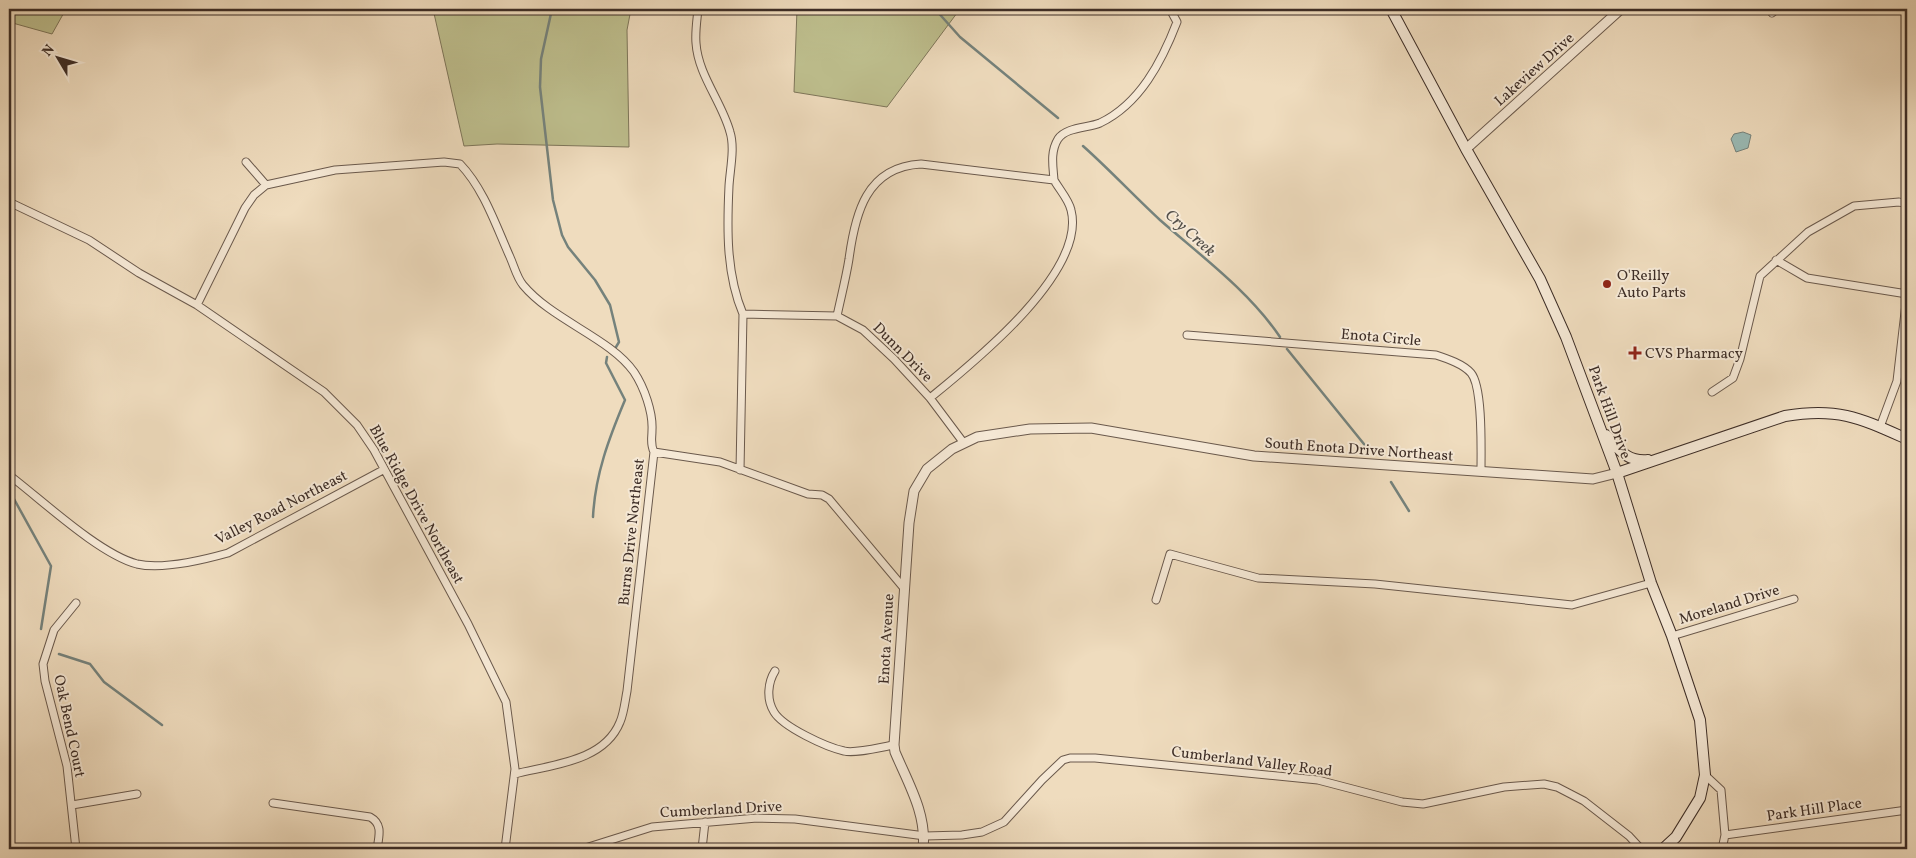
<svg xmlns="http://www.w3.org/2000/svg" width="1916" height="858" font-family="Vollkorn,serif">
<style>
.green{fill:#bebf8e;stroke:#7e765a}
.water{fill:#9abbb6;stroke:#75827c}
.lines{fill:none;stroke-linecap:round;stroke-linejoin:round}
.stream{stroke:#75827c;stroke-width:2.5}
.minor-casing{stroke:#6a594c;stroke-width:9}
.tertiary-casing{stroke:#6a594c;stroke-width:11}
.secondary-casing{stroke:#3d2d26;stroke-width:12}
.minor{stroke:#f5e8d5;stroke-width:7}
.tertiary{stroke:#f5e8d5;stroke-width:9}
.secondary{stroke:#f5e8d5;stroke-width:10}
.poi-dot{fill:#8f2418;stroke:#f5e8d5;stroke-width:2}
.labels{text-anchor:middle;stroke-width:4;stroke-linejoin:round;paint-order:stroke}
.street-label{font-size:15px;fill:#3d2d26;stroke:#f5e8d5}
.poi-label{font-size:15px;fill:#3d2d26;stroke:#f5e8d5;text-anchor:start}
.water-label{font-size:16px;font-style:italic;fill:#54504a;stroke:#f5e8d5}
</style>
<rect width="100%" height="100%" fill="#efdcbe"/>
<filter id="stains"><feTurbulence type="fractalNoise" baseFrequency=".004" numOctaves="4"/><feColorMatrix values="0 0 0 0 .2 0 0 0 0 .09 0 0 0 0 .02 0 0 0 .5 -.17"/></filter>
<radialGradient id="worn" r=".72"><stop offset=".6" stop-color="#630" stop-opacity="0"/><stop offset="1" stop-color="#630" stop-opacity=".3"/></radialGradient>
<path class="green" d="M 9,9 L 66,9 L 52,34 L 9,22 Z
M 433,9 L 631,9 L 627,30 L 629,147 L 497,144 L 464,146 Z
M 797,9 L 960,9 L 887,107 L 794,92 Z"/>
<path class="water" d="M 1743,132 L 1751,135 L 1748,148 L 1736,152 L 1731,139 L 1734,134 Z"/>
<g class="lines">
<path class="stream" d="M 552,9 L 541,59 L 540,87 L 553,200 L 562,235 L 568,247 L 595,280 L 610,305 L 619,342 L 616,347
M 935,9 L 960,37 L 1058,118
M 1083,146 C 1110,170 1134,196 1160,220 C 1201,256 1249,291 1280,337
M 1287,349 L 1368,449
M 1391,482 L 1409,511
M 9,495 L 14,499 L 51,566 L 41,629
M 593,517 C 595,475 609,438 625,400 L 606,363 L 607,357
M 59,654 L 90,664 L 104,682 L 162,725"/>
<defs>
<path id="minor" d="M 698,9 C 697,20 695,32 696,43 C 698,75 722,102 730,132 C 735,148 730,169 729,186 C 727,228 726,274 743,314 L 740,470
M 1772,13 L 1777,9
M 1054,180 C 1053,166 1050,152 1058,139 C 1066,127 1088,128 1100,123 C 1140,104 1162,61 1177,22 L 1170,9
M 266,185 L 335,170 L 444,162 L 460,164 C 484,189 496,226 510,257 C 514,266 517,278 523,285 C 552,320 610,338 634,372 C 644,387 653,412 652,430 C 652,439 650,444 654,452 L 627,691 C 625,701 624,713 620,722 C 604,762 550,765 515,774
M 9,202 L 89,240 L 139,273 L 197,305 L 324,392 L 357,425 L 374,450 L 468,624 L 506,702 L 515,769 L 505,849
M 1776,260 L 1807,278 L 1907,294
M 197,305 L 245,208 L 254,195 L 266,185 L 246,162
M 743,314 L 837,316 L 863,330 L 894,359 L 930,398 L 963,442
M 837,316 C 841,297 846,278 849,259 C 855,214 866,167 921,164 L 1054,180 C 1059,189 1069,200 1071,210 C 1087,272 973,363 930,398
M 1187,335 L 1436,355 C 1448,359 1463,364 1471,373 C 1483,387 1481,450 1481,470
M 1712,392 L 1733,378 L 1740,359 L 1760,276 L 1808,232 L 1854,206 L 1899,202 L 1907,204
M 1880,427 L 1897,381 L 1907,295
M 654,452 L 720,462 L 808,494 L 822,495 L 829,499 L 903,587
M 9,475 C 42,500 99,554 137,564 C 163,570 203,560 228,553 L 383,470
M 1156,600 L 1170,554 L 1258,578 L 1375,584 L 1572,605 L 1651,583
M 76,603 L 54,630 L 43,664 L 45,681 L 67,766 L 76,849
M 1672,636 L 1794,599
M 775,671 C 768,682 766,699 774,712 C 783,727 826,747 844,751 C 855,754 881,747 894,745
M 1705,775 L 1721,790 L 1725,835 L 1722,849
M 273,803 L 370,817 C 383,824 379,836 377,849
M 72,805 L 137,794
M 1725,835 L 1907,810
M 582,849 L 652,827 L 757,818 L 795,819 L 925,836 L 962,835 L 982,832 L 1004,822 L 1042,780 L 1063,760 L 1070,758 L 1095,758 L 1318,780 L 1402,802 L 1423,804 L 1504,787 L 1544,784 L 1557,787 L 1584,801 L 1629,836 L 1641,849
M 702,849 L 705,822"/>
<path id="tertiary" d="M 1466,149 L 1621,9
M 923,849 C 927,814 908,783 895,752 L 894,745 L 909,523 L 914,491 L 927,469 L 952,449 L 977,437 L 1030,429 L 1091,428 L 1254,456 L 1593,479 L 1617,473"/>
<path id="secondary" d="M 1391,9 L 1466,149 L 1540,279 L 1566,337 L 1617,473 L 1651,583 L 1672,636 L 1700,720 L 1705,775 L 1700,798 L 1676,837 L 1663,849
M 1606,435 C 1619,449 1626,462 1648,460
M 1617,473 L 1785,416 C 1838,407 1860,418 1907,439"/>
</defs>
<use href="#minor" class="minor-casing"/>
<use href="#tertiary" class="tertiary-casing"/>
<use href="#secondary" class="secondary-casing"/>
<use href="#minor" class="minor"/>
<use href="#tertiary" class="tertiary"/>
<use href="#secondary" class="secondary"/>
</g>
<g class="poi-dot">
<circle cx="1607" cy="284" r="5"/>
<path d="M1632.5 345.5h5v5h5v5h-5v5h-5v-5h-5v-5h5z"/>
</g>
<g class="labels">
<g class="street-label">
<text transform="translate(1534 69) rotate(-42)" y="5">Lakeview Drive</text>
<text transform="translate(1381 337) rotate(5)" y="5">Enota Circle</text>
<text transform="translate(903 352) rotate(45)" y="5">Dunn Drive</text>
<text transform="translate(1610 412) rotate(70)" y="5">Park Hill Drive</text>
<text transform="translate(1359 449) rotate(4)" y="5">South Enota Drive Northeast</text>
<text transform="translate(417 504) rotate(61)" y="5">Blue Ridge Drive Northeast</text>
<text transform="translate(281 507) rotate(-27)" y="5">Valley Road Northeast</text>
<text transform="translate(631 532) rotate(-84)" y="5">Burns Drive Northeast</text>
<text transform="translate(1729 604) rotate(-17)" y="5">Moreland Drive</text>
<text transform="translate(886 639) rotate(-87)" y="5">Enota Avenue</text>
<text transform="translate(70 726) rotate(78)" y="5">Oak Bend Court</text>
<text transform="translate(1252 761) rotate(7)" y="5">Cumberland Valley Road</text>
<text transform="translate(721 809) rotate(-3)" y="5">Cumberland Drive</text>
<text transform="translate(1814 809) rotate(-8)" y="5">Park Hill Place</text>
</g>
<g class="poi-label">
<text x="1617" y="280">O'Reilly<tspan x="1617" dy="17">Auto Parts</tspan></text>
<text x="1645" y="358">CVS Pharmacy</text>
</g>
<g class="water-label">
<text transform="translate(1191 232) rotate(42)" y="6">Cry Creek</text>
</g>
</g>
<rect width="1916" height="858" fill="none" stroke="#efdcbe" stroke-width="30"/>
<rect x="10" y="10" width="1896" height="838" fill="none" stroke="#3d2d26" stroke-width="2.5"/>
<rect x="15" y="15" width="1886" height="828" fill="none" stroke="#3d2d26"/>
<g transform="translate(58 58) rotate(308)" stroke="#f5e8d5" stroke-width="4" paint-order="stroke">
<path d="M0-4L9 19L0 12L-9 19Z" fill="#3d2d26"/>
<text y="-8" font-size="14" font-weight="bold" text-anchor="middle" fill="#3d2d26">N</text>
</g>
<rect width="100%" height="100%" filter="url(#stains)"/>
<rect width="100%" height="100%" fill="url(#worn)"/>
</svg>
